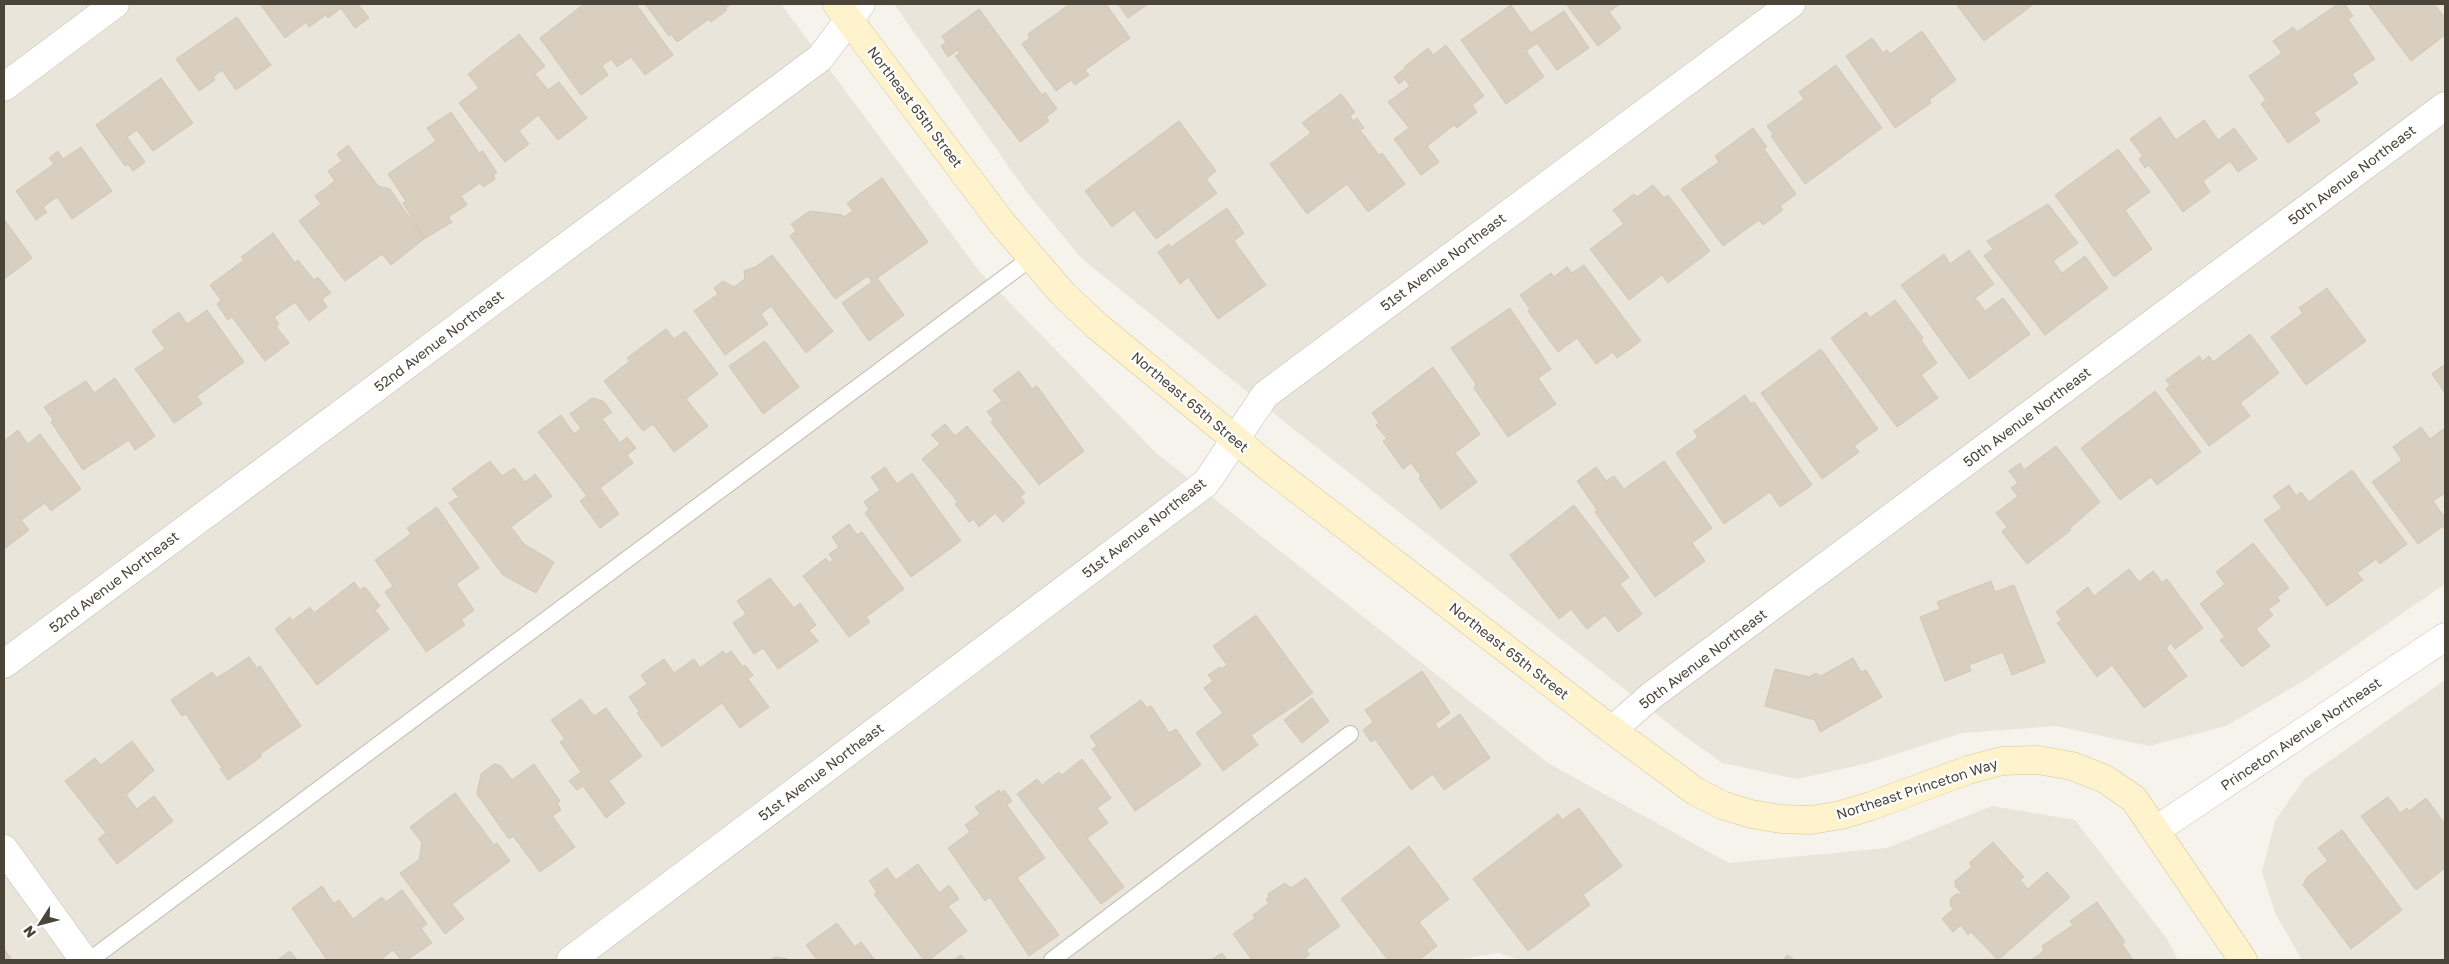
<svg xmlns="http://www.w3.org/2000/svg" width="2449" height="964" font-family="'Golos Text',sans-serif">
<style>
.residential{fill:#eae5da}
.building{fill:#d8cfc1;stroke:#d3c7b4}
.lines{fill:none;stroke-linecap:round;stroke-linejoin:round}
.service-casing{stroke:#c2bbae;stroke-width:18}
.minor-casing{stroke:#c2bbae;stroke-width:29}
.secondary-casing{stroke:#d6c79b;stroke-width:29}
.service{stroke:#fff;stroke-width:16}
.minor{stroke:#fff;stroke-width:28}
.secondary{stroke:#fff3cd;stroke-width:28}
.labels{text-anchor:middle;stroke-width:4.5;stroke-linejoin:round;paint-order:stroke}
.street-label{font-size:14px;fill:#4b4439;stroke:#fff}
</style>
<rect width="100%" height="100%" fill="#f6f3ec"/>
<path class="residential" d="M 4,4 L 781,4 L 979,271 L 1155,452 L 1548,763 L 1729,863 L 1887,848 L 1992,806 L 2075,820 L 2167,939 L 2178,960 L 1521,960 L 1498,953 L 1455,960 L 4,960 Z
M 894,4 L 2445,4 L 2445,584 L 2307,679 L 2226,726 L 2149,746 L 2056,726 L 1962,733 L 1865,764 L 1797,779 L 1722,763 L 1683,735 L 1301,435 L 1081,258 L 1026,191 Z
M 2445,680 L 2445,960 L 2302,960 L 2276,915 L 2262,872 L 2275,821 L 2305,778 Z"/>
<path class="building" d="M 260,4 L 358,4 L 369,18 L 355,28 L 341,8 L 328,18 L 326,15 L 309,27 L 306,22 L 285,38 Z
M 584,4 L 636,4 L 673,55 L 645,75 L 631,57 L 617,67 L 611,59 L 602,66 L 608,75 L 581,95 L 540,38 Z
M 645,4 L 731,4 L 725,8 L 727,10 L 711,22 L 709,19 L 677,42 L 671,34 L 669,36 Z
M 1070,4 L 1106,4 L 1130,38 L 1085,70 L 1089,75 L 1075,85 L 1071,80 L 1056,91 L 1022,44 L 1030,38 L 1028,34 Z
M 1118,4 L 1148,4 L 1128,18 Z
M 1566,4 L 1620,4 L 1609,12 L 1621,28 L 1598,46 Z
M 1956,4 L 2034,4 L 1984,41 Z
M 2338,4 L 2345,4 L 2353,16 L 2348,19 L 2375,59 L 2352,74 L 2358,83 L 2314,113 L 2320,121 L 2288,143 L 2261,104 L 2266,100 L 2249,76 L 2282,53 L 2273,41 L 2293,27 L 2297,32 Z
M 2368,4 L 2434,4 L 2445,18 L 2445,35 L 2411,61 Z
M 1511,5 L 1531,33 L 1564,11 L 1589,48 L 1557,70 L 1537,43 L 1526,51 L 1544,77 L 1506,104 L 1461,40 Z
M 979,9 L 1042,95 L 1045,92 L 1057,109 L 1046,117 L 1049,121 L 1020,142 L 955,56 L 960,53 L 958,50 L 948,57 L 941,46 L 946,42 L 942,36 Z
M 237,17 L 271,65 L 236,90 L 222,70 L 213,77 L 215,80 L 199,91 L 176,59 Z
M 1922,31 L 1956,80 L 1929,100 L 1931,103 L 1895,128 L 1846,56 L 1872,38 L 1883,53 L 1887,50 L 1890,54 Z
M 519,34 L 545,66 L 535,74 L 548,90 L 559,82 L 587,118 L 558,140 L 538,115 L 519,131 L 529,144 L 505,162 L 459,103 L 479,88 L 468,74 Z
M 1446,45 L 1484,96 L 1472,105 L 1477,112 L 1457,128 L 1454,125 L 1427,146 L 1439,162 L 1421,175 L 1394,139 L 1409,128 L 1388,102 L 1410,86 L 1405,79 L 1399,84 L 1394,77 L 1405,68 L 1404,67 L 1428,48 L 1433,55 Z
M 1836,65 L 1882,128 L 1805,184 L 1771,136 L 1773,134 L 1767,126 L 1804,99 L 1799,92 Z
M 161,78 L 193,123 L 153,151 L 137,130 L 127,137 L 145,162 L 133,171 L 128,164 L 125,166 L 96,125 Z
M 1341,94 L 1355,112 L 1350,116 L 1353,121 L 1357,118 L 1364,128 L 1360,130 L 1379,155 L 1382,153 L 1405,184 L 1368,212 L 1347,184 L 1307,214 L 1270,164 L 1311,133 L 1302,123 Z
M 451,112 L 479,153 L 483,151 L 497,173 L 493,175 L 495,179 L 483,187 L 480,183 L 461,196 L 467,205 L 448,217 L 452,222 L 424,239 L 403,203 L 406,201 L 388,174 L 436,141 L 427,128 Z
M 2160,117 L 2176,140 L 2204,120 L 2218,140 L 2234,128 L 2257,159 L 2238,172 L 2230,161 L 2203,181 L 2210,192 L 2183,212 L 2149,165 L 2145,168 L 2139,159 L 2143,156 L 2130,139 Z
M 1179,121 L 1216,171 L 1206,179 L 1217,193 L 1156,239 L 1134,210 L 1112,227 L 1085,191 Z
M 1753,128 L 1767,147 L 1764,149 L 1796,194 L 1780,206 L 1783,210 L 1763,225 L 1759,220 L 1723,246 L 1681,189 L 1719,162 L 1715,156 Z
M 348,145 L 378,186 L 390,189 L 424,239 L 391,265 L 382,254 L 345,281 L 299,221 L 321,204 L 315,196 L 335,181 L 328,171 L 342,161 L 337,154 Z
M 81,147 L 112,191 L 72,219 L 57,197 L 43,207 L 47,212 L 36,220 L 16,191 L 54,164 L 49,158 L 58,151 L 63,159 Z
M 2118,149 L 2150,192 L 2125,210 L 2152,249 L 2114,277 L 2055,195 Z
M 882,178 L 928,242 L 877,278 L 904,315 L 869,341 L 842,303 L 872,282 L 868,276 L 835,299 L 790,236 L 796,231 L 791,224 L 810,211 L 842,215 L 844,217 L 853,211 L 847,203 Z
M 1653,185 L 1664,198 L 1668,195 L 1710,251 L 1668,283 L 1662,275 L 1629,300 L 1590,249 L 1624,224 L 1613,210 L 1634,194 L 1637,197 Z
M 2048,204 L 2078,243 L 2053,261 L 2062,273 L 2085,256 L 2108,288 L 2045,335 L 1984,256 L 1993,249 L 1987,241 Z
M 1227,208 L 1244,233 L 1234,241 L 1266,285 L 1218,319 L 1188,277 L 1180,284 L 1158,252 L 1169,244 L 1171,247 Z
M 4,219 L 32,258 L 4,279 Z
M 273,233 L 295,263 L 298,260 L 314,280 L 318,277 L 331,293 L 322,299 L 327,307 L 309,321 L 295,302 L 274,317 L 279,324 L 276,326 L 289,343 L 265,361 L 232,317 L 228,320 L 217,304 L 221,300 L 210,285 L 244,260 L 241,257 Z
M 1969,250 L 1994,284 L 1975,298 L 1985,311 L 2003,298 L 2030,334 L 1969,379 L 1901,285 L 1944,254 L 1950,264 Z
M 772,255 L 833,331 L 806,353 L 771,306 L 761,314 L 768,324 L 725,355 L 694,311 L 718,294 L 714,288 L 723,281 L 734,287 L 745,279 L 744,271 L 755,267 Z
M 1584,265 L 1641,341 L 1617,358 L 1613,352 L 1596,364 L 1577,338 L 1558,352 L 1528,311 L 1530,309 L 1520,295 L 1551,273 L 1554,277 L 1567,267 L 1572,273 Z
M 2327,288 L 2366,341 L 2306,385 L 2271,337 L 2303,313 L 2299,308 Z
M 1895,300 L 1923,338 L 1921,340 L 1937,363 L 1921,375 L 1938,398 L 1897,427 L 1831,338 L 1866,312 L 1870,318 Z
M 1510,308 L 1551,369 L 1538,378 L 1556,404 L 1508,437 L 1474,388 L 1476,384 L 1451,348 Z
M 207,310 L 244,362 L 197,396 L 202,404 L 174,423 L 135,369 L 165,349 L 152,331 L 179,312 L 187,324 Z
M 666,329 L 674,339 L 685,331 L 718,374 L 686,399 L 708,426 L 674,452 L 653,424 L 643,431 L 604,381 L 630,361 L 627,358 Z
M 2250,334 L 2279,373 L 2240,403 L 2250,416 L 2209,446 L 2166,389 L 2170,385 L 2166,380 L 2199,356 L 2203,361 L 2209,356 L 2213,362 Z
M 765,341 L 799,387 L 763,414 L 729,366 Z
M 1821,349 L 1878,429 L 1854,446 L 1859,452 L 1822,479 L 1761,393 Z
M 2445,364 L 2445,393 L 2432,374 Z
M 1433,367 L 1480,434 L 1455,453 L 1477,482 L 1441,509 L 1419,478 L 1421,476 L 1411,463 L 1403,469 L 1383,441 L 1387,439 L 1376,425 L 1379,423 L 1372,413 Z
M 1019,371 L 1032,389 L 1037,386 L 1084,451 L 1039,485 L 991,422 L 994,420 L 987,412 L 1002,401 L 993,390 Z
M 115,378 L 155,436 L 135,450 L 129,440 L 83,470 L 51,422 L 53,420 L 44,407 L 86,381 L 94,393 Z
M 2155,391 L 2201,452 L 2157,485 L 2151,477 L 2120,500 L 2081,448 Z
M 1745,395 L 1751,404 L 1754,402 L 1812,485 L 1780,507 L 1770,492 L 1724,524 L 1676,453 L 1698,437 L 1694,431 Z
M 592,398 L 603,401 L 612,412 L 602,419 L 620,443 L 627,437 L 636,448 L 627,455 L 633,463 L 600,488 L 619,514 L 600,528 L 580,501 L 587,496 L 538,432 L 561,415 L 574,434 L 581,428 L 570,414 Z
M 945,424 L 955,436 L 967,426 L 1025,493 L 1020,497 L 1025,502 L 1003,522 L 995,513 L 979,527 L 974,519 L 969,522 L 955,504 L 958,502 L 922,459 L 940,444 L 931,435 Z
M 2421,427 L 2430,439 L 2445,428 L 2445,493 L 2433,501 L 2445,518 L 2445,525 L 2418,544 L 2372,482 L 2402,460 L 2393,447 Z
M 18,430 L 28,444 L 40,434 L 81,489 L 51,511 L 45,503 L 21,520 L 29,530 L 4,549 L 4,441 Z
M 2056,446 L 2100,502 L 2069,529 L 2071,530 L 2027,564 L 2002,532 L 2007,527 L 1996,513 L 2018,496 L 2011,488 L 2018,483 L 2009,471 L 2020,463 L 2024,470 Z
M 490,461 L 502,476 L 514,468 L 525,482 L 535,474 L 552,496 L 511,527 L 524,544 L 554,562 L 536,593 L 503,575 L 449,503 L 459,497 L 452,489 Z
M 1664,461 L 1712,528 L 1692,543 L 1705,561 L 1655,597 L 1595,512 L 1597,510 L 1577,481 L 1596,467 L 1606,481 L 1614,476 L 1624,489 Z
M 885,467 L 897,484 L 912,473 L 961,541 L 911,577 L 865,513 L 869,509 L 864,502 L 880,490 L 871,477 Z
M 2352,470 L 2407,544 L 2380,564 L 2376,559 L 2357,573 L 2363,580 L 2327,606 L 2264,520 L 2282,508 L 2273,496 L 2289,485 L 2296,496 L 2301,492 L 2309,502 Z
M 1574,505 L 1629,577 L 1620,584 L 1642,614 L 1618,632 L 1605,615 L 1587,629 L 1571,609 L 1559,619 L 1510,555 Z
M 437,507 L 479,568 L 456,584 L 474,610 L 461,620 L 465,625 L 426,652 L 385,592 L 393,586 L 375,560 L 411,534 L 407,528 Z
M 849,524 L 857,535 L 862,532 L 904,589 L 866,617 L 870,622 L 849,637 L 803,576 L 826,558 L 829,563 L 833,560 L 829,554 L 839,547 L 832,537 Z
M 2253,543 L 2289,588 L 2277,597 L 2280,601 L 2268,609 L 2273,615 L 2256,629 L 2270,646 L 2242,667 L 2220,640 L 2225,637 L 2200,604 L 2225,584 L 2216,572 Z
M 2129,569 L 2139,582 L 2153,571 L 2162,582 L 2167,579 L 2203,628 L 2175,649 L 2171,643 L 2166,648 L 2187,676 L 2144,708 L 2112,665 L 2097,677 L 2057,623 L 2062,620 L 2056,612 L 2088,587 L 2094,596 Z
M 770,578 L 794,608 L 800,603 L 816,625 L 809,630 L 818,641 L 778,669 L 763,648 L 754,654 L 733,623 L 746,614 L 737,601 Z
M 1991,581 L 1995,592 L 2014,585 L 2045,662 L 2012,675 L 2003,652 L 1969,665 L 1971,671 L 1945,681 L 1920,617 L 1940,609 L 1937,602 Z
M 354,582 L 360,590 L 365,587 L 380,606 L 375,610 L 389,629 L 317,685 L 275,629 L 290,617 L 292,621 L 310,607 L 314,613 Z
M 1256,615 L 1313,693 L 1251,735 L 1258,745 L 1223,771 L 1196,733 L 1223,713 L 1204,688 L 1213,681 L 1208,675 L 1220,667 L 1221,669 L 1227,665 L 1213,646 Z
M 723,651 L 726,655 L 731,651 L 743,667 L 745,665 L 753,675 L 748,679 L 769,707 L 740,728 L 722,703 L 662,747 L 637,713 L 639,711 L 629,697 L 647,684 L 641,675 L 664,659 L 674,673 L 694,659 L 700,668 Z
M 249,657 L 257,668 L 260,666 L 301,726 L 260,754 L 261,757 L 228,780 L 220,769 L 222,768 L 186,714 L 182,716 L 171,700 L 212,672 L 217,678 Z
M 1853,658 L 1861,672 L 1866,670 L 1882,697 L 1820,732 L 1815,720 L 1765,706 L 1775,669 L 1809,677 L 1816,673 L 1821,676 Z
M 1422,671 L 1450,713 L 1435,724 L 1439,729 L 1460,714 L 1490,758 L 1444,790 L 1433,774 L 1411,790 L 1375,739 L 1371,742 L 1363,730 L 1373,722 L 1365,710 Z
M 1312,698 L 1329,721 L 1302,743 L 1284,720 Z
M 581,699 L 594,716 L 606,708 L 642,756 L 609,781 L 625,803 L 606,818 L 583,786 L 577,790 L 569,781 L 581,772 L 560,742 L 565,739 L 551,720 Z
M 1141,700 L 1147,708 L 1151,706 L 1169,733 L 1176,729 L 1201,765 L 1135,811 L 1092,749 L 1097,746 L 1090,736 Z
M 132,741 L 154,770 L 126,795 L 137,809 L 154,796 L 173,821 L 117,864 L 98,839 L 106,833 L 65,781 L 95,758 L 101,765 Z
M 1082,759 L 1111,798 L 1097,808 L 1108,823 L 1087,838 L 1124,887 L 1101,904 L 1017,794 L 1037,779 L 1042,785 L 1059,772 L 1062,775 Z
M 494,764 L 501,766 L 512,780 L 534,764 L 560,801 L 557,803 L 561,810 L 552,816 L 575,847 L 540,872 L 513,836 L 509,839 L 477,794 L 481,774 Z
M 999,790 L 1000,793 L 1004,790 L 1012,801 L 1007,805 L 1045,858 L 1017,878 L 1059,935 L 1029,956 L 990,897 L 985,901 L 948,848 L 970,832 L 965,825 L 980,814 L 975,807 Z
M 455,793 L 494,845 L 497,843 L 510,861 L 452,904 L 464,919 L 445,934 L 400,873 L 419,860 L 422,843 L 410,827 Z
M 2388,797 L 2400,813 L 2407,808 L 2409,811 L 2426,798 L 2445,824 L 2445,868 L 2416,890 L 2361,816 Z
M 1579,808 L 1622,866 L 1583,895 L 1590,905 L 1528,951 L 1473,879 L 1558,814 L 1562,820 Z
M 2342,830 L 2402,910 L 2351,949 L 2303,885 L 2307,877 L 2328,861 L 2318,848 Z
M 1993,842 L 2024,877 L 2020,880 L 2028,889 L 2047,872 L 2070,897 L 1998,960 L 1971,932 L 1968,935 L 1961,925 L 1953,932 L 1942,919 L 1953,909 L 1950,905 L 1951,898 L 1956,894 L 1963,895 L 1955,886 L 1955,881 L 1972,867 L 1969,863 Z
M 1409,846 L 1449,899 L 1419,922 L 1437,946 L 1419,960 L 1388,960 L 1341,899 Z
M 918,864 L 939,893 L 949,885 L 959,899 L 948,906 L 967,931 L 929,960 L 924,960 L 874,894 L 877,892 L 869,881 L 887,868 L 896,880 Z
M 1306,878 L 1340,926 L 1306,950 L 1310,954 L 1302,960 L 1252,960 L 1233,934 L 1255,918 L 1253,915 L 1269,903 L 1266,899 L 1269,897 L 1268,894 L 1285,883 L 1291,888 Z
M 322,886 L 334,904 L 339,900 L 353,919 L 382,897 L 386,902 L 402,890 L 427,924 L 421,928 L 432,943 L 407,960 L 401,960 L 393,950 L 380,960 L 327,960 L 292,908 Z
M 2097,902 L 2125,942 L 2122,944 L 2133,960 L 2031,960 L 2044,951 L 2042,946 L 2073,925 L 2070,921 Z
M 837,923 L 855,947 L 861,942 L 875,960 L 817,960 L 806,945 Z
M 4,949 L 12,960 L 4,960 Z
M 290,951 L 297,960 L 277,960 Z
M 1222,953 L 1227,960 L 1211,960 Z
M 961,955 L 965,960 L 954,960 Z
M 1787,955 L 1795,960 L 1784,960 Z
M 775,957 L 788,959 L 789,960 L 771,960 Z"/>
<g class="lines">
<defs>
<path id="service" d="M 90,960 L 1031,258
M 1052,960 L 1350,734"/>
<path id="minor" d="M 4,87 L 115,4
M 4,664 L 820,58 L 861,4
M 1612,730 L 1651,696 L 2445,106
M 2156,830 L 2445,637
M 4,849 L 84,960
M 571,960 L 1206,483 L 1265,395 L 1791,4"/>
<path id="secondary" d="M 837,4 L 1002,223 L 1063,294 L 1097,326 L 1270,468 L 1612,730 L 1695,791 L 1722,805 L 1751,814 L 1781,819 L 1811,820 L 1841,815 L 1871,806 L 1968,770 L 2002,761 L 2038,760 L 2072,766 L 2105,779 L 2134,799 L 2243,960"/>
</defs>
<use href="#service" class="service-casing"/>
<use href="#minor" class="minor-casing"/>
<use href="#secondary" class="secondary-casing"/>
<use href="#service" class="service"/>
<use href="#minor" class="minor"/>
<use href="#secondary" class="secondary"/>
</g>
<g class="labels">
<g class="street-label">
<text transform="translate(915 107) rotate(53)" y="5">Northeast 65th Street</text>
<text transform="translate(2352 175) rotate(-37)" y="5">50th Avenue Northeast</text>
<text transform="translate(1443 262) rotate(-37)" y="5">51st Avenue Northeast</text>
<text transform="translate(439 341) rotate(-37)" y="5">52nd Avenue Northeast</text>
<text transform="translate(1190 402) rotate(40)" y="5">Northeast 65th Street</text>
<text transform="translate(2027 417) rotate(-37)" y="5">50th Avenue Northeast</text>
<text transform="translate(1144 528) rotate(-38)" y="5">51st Avenue Northeast</text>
<text transform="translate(114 582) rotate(-37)" y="5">52nd Avenue Northeast</text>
<text transform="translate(1509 651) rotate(38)" y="5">Northeast 65th Street</text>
<text transform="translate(1703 659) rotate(-37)" y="5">50th Avenue Northeast</text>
<text transform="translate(2301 734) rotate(-34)" y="5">Princeton Avenue Northeast</text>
<text transform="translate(821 772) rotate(-37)" y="5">51st Avenue Northeast</text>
<text transform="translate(1917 789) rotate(-18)" y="5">Northeast Princeton Way</text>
</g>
</g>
<rect width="2449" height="964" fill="none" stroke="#4b4439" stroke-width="10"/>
<g transform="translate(40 924) rotate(234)" stroke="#ffffff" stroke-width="4" paint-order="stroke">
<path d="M0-4L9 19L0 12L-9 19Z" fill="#4b4439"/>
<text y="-8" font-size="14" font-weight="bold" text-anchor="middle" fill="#4b4439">N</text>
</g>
</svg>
